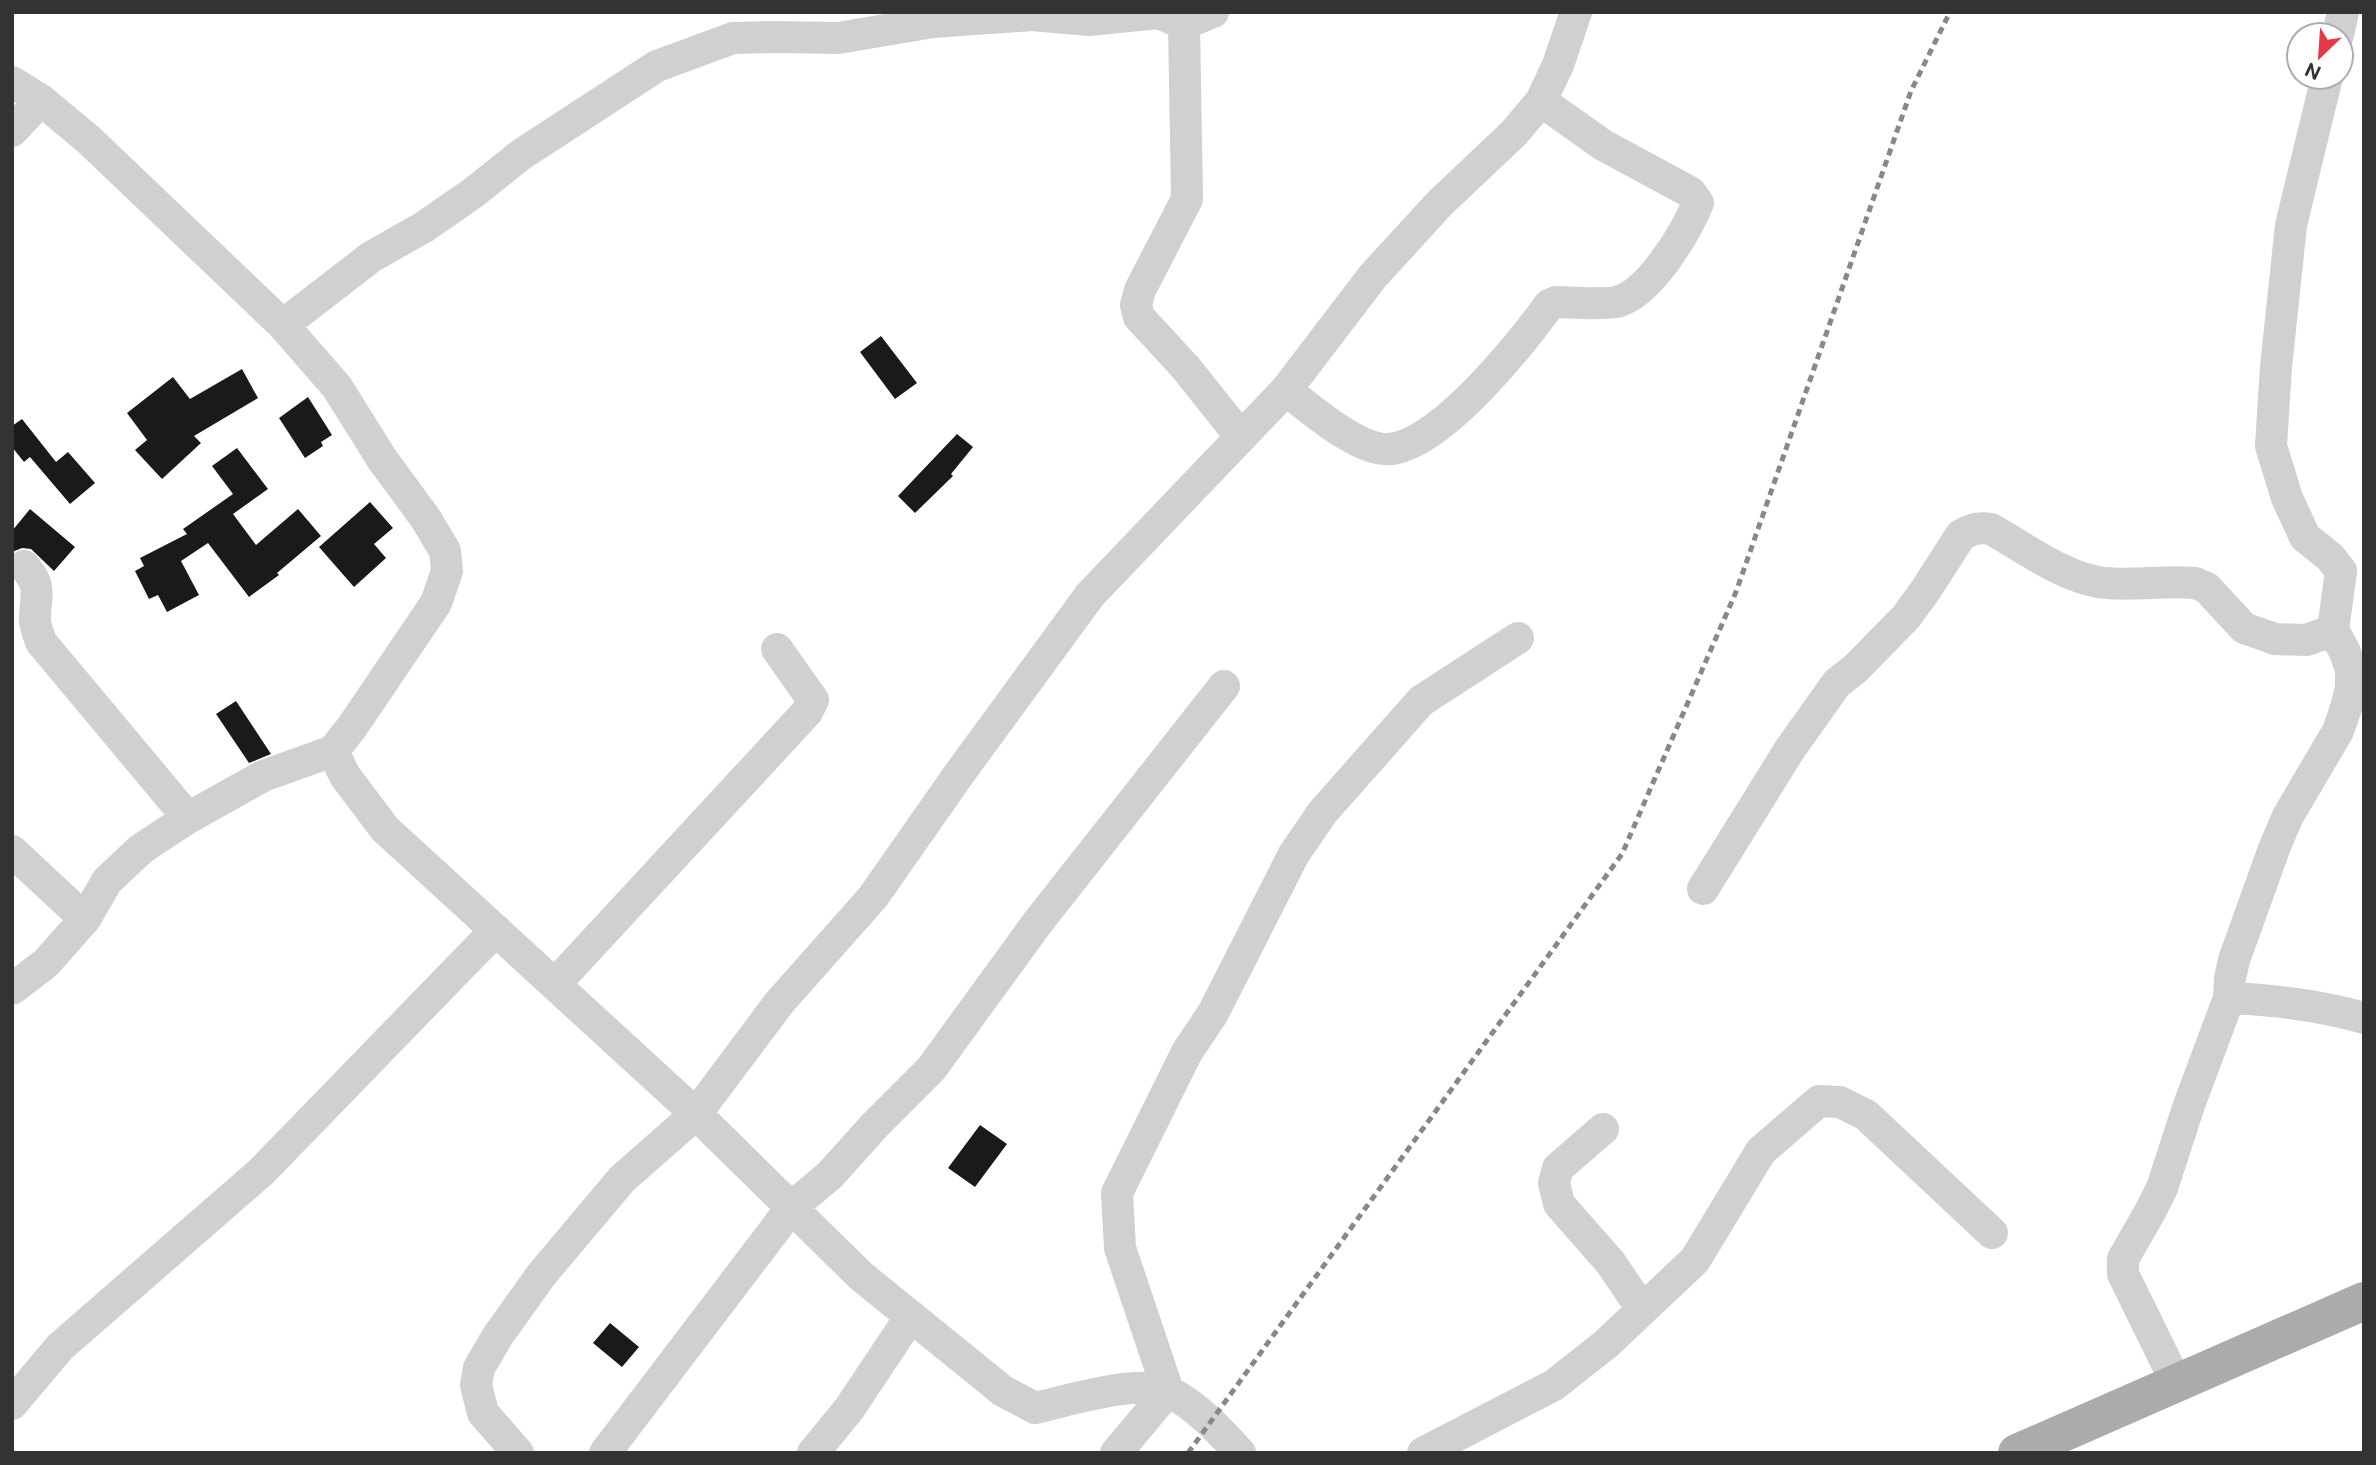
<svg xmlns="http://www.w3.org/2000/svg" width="2376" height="1465" font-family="'Public Sans',sans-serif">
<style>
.building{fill:#1a1a1a}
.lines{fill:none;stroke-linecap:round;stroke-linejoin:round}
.minor{stroke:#d0d0d0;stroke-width:32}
.major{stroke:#ababab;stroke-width:38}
.rail{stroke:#888;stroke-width:5;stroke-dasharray:7 5;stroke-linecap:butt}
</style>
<rect width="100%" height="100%" fill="#fff"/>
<path class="building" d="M 881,336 L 917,383 L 895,399 L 860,352 Z
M 242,369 L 258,398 L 194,436 L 201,443 L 162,479 L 135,450 L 147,440 L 127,413 L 173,377 L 190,399 Z
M 308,397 L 332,435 L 321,442 L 323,446 L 305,458 L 279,418 Z
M 22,419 L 56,462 L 68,452 L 95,483 L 70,504 L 30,457 L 24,462 L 12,447 L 12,426 Z
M 957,434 L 973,447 L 951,474 L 953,476 L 915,513 L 898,496 Z
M 237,448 L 268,489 L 233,514 L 256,545 L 298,509 L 321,536 L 277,573 L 279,575 L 249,597 L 208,543 L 181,561 L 199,595 L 167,612 L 158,595 L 149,599 L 135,571 L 144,566 L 140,558 L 187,534 L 183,529 L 233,494 L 212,466 Z
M 370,502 L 393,528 L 374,544 L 386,558 L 354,587 L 319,547 Z
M 30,509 L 75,547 L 54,571 L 31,549 L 22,548 L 12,552 L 12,531 Z
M 236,701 L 271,754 L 249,763 L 216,714 Z
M 980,1125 L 1007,1144 L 975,1187 L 948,1168 Z
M 610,1323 L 639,1347 L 622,1367 L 593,1343 Z"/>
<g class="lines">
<path class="minor" d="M 1184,24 L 1213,12
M 2338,35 L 2343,12
M 12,82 L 41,100 L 89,140 L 283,325 L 337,387 L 382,459 L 426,519 L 445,551 L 447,571 L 436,603 L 352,727 L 333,751 L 263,776 L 188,818 L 141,849 L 107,881 L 85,919 L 46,963 L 12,989
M 12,131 L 41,100
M 283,325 L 371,257 L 424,227 L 473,193 L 522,154 L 657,66 L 733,38 L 774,37 L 838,38 L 933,22 L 1032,15 L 1089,20 L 1159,13 L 1184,24 L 1187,199 L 1140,290 L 1136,305 L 1139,317 L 1186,368 L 1241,437
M 1286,390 C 1310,409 1352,445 1382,449 C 1432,456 1522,343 1549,305 L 1556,302 C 1575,302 1598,305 1616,302 C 1649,295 1686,232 1698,203 L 1690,192 L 1603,145 L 1541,101
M 24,566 C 43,588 35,594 35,620 C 35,627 39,635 41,642 L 188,818
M 333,751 L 345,776 L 385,829 L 696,1114 L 861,1276 L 1003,1391 L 1035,1408 C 1067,1401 1140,1378 1169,1392 C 1197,1406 1219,1430 1240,1453
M 12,851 L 85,919
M 1703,889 L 1790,749 L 1837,683 L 1855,669 L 1906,617 L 1925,591 L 1961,535 C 1972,529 1979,527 1991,529 C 2023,547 2062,576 2098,582 C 2126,587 2164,580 2195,583 L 2207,588 L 2244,628 L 2275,639 L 2307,640 L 2333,630
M 556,983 L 807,712 L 813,700 L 777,649
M 2229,998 C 2276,1000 2319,1005 2364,1018
M 1603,1129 L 1558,1168 L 1554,1183 L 1559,1204 L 1610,1262 L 1642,1309
M 2176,1382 L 2123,1274 L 2123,1259 L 2151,1210 L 2162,1188 L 2189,1105 L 2229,998 L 2230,978 L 2234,960 L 2275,846 L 2288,816 L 2338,731 L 2346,708 L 2351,688 L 2351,670 L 2345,652 L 2333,630 L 2341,571 L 2330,557 L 2305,537 L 2287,498 L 2271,446 L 2276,367 L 2291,225 L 2327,77
M 12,1404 L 60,1347 L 261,1172 L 496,930
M 518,1453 L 483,1413 L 476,1385 L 479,1368 L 497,1337 L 542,1274 L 622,1179 L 696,1114 L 779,1003 L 873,897 L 959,774 L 1090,595 L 1286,390 L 1373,276 L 1440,203 L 1514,133 L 1541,101 L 1558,65 L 1576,12
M 605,1453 L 792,1207 L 830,1175 L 875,1125 L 931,1069 L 1038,922 L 1224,686
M 813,1453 L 849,1409 L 911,1316
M 1116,1453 L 1168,1391 L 1120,1248 L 1117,1193 L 1187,1052 L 1213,1013 L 1294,854 L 1322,813 L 1421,701 L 1518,638
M 1423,1453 L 1554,1385 L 1606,1344 L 1695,1260 L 1761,1151 L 1819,1101 L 1840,1102 L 1866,1115 L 1992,1233"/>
<path class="major" d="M 2017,1453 L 2364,1301"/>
<path class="rail" d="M 1188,1453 L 1622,854 L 1736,592 L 1911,91 L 1950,12"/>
</g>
<rect width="2376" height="1465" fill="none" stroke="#333333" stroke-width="28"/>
<g transform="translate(2320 56) rotate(205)"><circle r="33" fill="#ffffff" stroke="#adadad" stroke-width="2"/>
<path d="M0-5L12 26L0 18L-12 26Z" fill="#e63946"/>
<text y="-10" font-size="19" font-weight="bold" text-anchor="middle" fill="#333333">N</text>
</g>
</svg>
